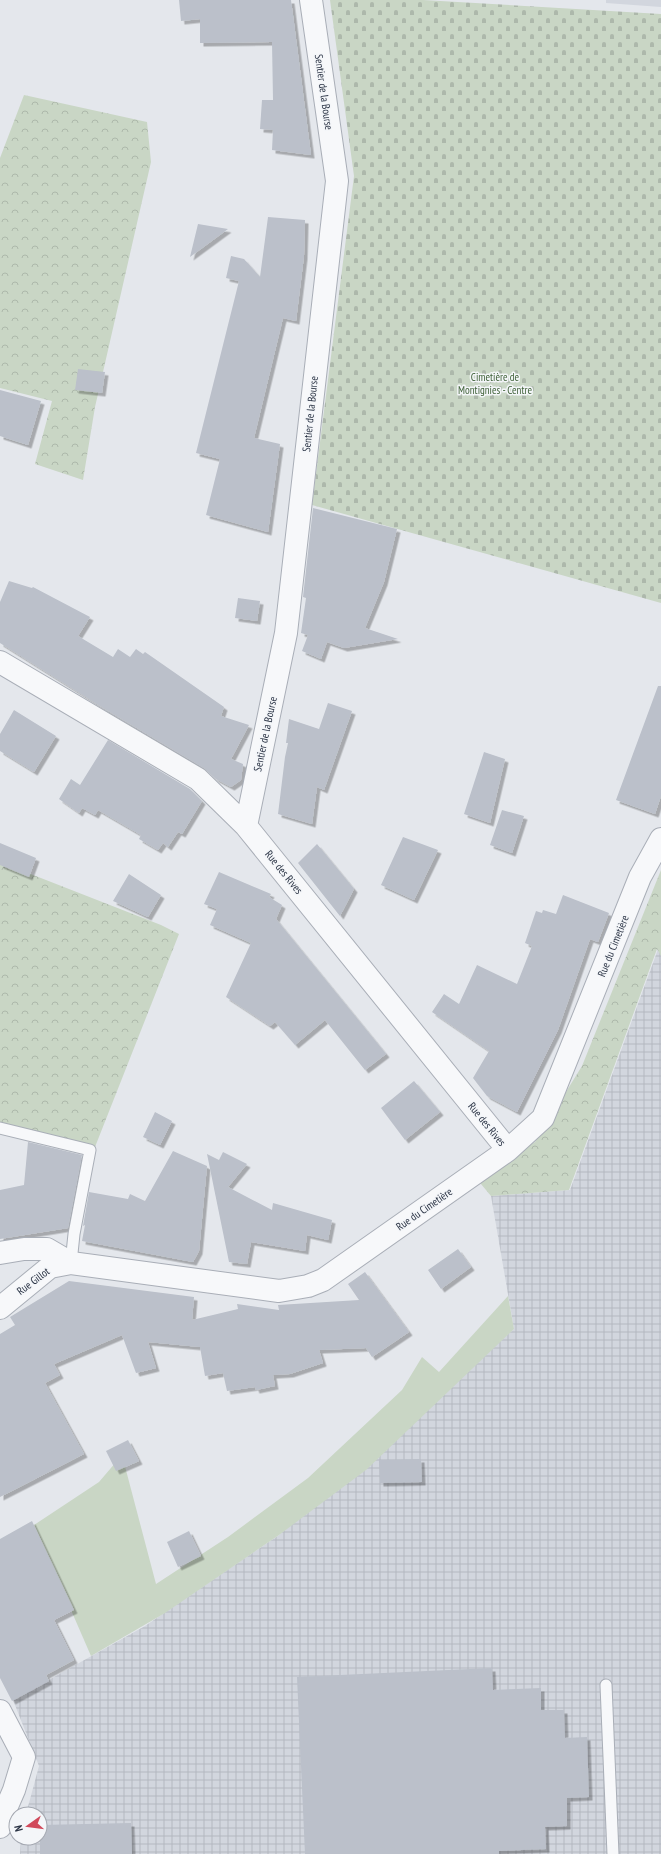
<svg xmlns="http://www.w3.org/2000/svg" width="661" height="1854" font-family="'PT Sans Narrow',sans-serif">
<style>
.built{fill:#d2d6de}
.industrial{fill:url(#industrial-grid)}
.grass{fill:#c9d6c5}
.forest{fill:url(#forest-crowns)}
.cemetery{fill:url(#cemetery-stones)}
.building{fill:#bbc0ca;filter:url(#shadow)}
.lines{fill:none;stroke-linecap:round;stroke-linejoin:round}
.lane-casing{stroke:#a9aeb7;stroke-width:13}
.street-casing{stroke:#a9aeb7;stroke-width:24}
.lane{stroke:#f7f8fa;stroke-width:11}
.street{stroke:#f7f8fa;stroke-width:22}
.labels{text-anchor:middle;stroke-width:3;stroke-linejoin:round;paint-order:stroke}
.street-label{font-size:11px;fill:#2b3445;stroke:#f4f6f9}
.park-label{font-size:11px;fill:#3f6138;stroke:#f4f6f9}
</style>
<defs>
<pattern id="industrial-grid" width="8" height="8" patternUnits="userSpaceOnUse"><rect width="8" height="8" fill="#d2d6de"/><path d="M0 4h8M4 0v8" fill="none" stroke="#b4b8c0"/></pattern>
<pattern id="forest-crowns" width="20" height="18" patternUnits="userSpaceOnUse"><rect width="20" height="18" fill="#c9d6c5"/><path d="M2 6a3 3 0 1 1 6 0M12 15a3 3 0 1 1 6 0" fill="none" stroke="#adb8ab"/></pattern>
<pattern id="cemetery-stones" width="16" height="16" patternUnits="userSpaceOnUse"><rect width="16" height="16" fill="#c9d6c5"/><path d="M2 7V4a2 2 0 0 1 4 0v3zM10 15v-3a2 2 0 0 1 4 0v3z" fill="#adb8ab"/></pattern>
<filter id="shadow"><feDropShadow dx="3.5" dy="3.5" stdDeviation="0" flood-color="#0004"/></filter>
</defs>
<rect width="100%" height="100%" fill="#e4e7ec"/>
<path class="built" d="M 606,0 L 661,0 L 661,7 L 606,3 Z"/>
<path class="industrial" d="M 661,941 L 661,1854 L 20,1854 L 21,1838 L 40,1838 L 40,1814 L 26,1814 L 39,1766 L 13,1700 L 145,1626 L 279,1535 L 514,1329 L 491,1196 L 570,1190 Z"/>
<path class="grass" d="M 508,1296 L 514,1329 L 366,1470 L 279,1535 L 165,1613 L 91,1656 L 34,1525 L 99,1482 L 122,1455 L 156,1584 L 228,1537 L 308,1478 L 402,1390 L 422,1357 L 439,1372 Z"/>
<path class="forest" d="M 24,95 L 147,122 L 151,162 L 95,407 L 83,480 L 35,464 L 52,401 L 0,388 L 0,158 Z
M 0,862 L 161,925 L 179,934 L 95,1147 L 0,1125 Z
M 661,870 L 661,956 L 657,949 L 569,1190 L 491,1196 L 476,1178 L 535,1142 L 582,1066 Z"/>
<path class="cemetery" d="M 330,0 L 423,0 L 661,14 L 661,603 L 312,505 L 354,176 Z"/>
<path class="building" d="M 179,0 L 291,0 L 311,155 L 272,150 L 273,130 L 260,129 L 262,100 L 273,100 L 272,42 L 200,43 L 200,19 L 181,21 Z
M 268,217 L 305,220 L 304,256 L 296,321 L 283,318 L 254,438 L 280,444 L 268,532 L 206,515 L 220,459 L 196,453 L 239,281 L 226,278 L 231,256 L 244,259 L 260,277 Z
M 198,224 L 228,229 L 190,257 Z
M 78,369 L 105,372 L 102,393 L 75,390 Z
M 0,390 L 41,401 L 28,445 L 0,436 Z
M 313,508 L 397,529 L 384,582 L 365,628 L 398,639 L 344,648 L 327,642 L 321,659 L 302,651 L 308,635 L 301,633 L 306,598 L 303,597 Z
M 9,581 L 32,588 L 33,587 L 90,617 L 78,636 L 113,657 L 118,649 L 130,657 L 136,649 L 143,654 L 145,652 L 224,707 L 221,716 L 249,725 L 231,759 L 243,764 L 241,780 L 231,787 L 216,779 L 204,768 L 105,709 L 0,643 L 0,602 Z
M 238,598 L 260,601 L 257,621 L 235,618 Z
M 658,686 L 661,686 L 661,796 L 655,814 L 616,800 Z
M 328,703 L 352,711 L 324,790 L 317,787 L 312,824 L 278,814 L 285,757 L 288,743 L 286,743 L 289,719 L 319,729 Z
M 14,710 L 56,736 L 34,772 L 0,751 L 0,734 Z
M 108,740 L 190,789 L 202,801 L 182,834 L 178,832 L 168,847 L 163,843 L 158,850 L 139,839 L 141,835 L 98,810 L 95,815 L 82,808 L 79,813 L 59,799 L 71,779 L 80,785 Z
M 484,752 L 505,759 L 490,823 L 464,814 Z
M 502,810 L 524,816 L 512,853 L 490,845 Z
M 403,837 L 438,850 L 414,900 L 381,885 Z
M 0,843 L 36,858 L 29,877 L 0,865 Z
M 317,844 L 354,889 L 340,916 L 298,863 Z
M 219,872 L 271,894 L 269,897 L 282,905 L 276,919 L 386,1054 L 365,1070 L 325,1020 L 295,1045 L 275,1022 L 270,1026 L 226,997 L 251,943 L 210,925 L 217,909 L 204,904 Z
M 129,874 L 161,895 L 148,917 L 113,901 Z
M 563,895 L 609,913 L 598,942 L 590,939 L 558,1030 L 517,1112 L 487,1096 L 473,1078 L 489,1051 L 432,1012 L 444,994 L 459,1004 L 477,965 L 517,984 L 532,946 L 525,943 L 536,911 L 542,913 L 543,910 L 556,914 Z
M 414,1081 L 440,1112 L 405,1140 L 381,1108 Z
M 155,1112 L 172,1121 L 160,1145 L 143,1137 Z
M 28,1142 L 82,1155 L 68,1228 L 0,1239 L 0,1190 L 24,1185 Z
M 173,1151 L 207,1166 L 199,1251 L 193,1262 L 82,1241 L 85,1225 L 83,1226 L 89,1192 L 128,1199 L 130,1194 L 145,1201 Z
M 223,1152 L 247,1164 L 228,1187 L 272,1210 L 273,1203 L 332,1220 L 328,1240 L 307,1235 L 305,1251 L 251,1242 L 247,1264 L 229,1262 L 207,1154 L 219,1160 Z
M 458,1249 L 471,1267 L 441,1289 L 428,1270 Z
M 365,1272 L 409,1332 L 372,1357 L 366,1348 L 319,1350 L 323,1363 L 290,1374 L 273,1375 L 275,1386 L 256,1390 L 255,1387 L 227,1391 L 223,1373 L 205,1376 L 200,1347 L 148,1342 L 156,1368 L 136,1373 L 122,1335 L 54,1364 L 60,1375 L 45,1383 L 84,1454 L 0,1497 L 0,1334 L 15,1325 L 10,1317 L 69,1281 L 194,1297 L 192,1320 L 238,1309 L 237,1304 L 279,1310 L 278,1305 L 359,1300 L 348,1284 Z
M 128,1440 L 139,1461 L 116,1471 L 106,1451 Z
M 421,1459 L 422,1482 L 380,1483 L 379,1460 Z
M 32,1521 L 74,1610 L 54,1620 L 74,1660 L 46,1675 L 49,1681 L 12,1701 L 0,1678 L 0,1539 Z
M 189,1531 L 201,1556 L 178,1567 L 167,1542 Z
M 492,1668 L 493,1690 L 541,1688 L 541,1710 L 564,1710 L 565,1738 L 587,1737 L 589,1797 L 567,1798 L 567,1826 L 545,1827 L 546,1849 L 499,1851 L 499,1854 L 305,1854 L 297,1677 Z
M 131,1823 L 132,1854 L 40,1854 L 40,1825 Z"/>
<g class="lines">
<defs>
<path id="lane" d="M 0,1128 L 90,1150 L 74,1234 L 71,1263
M 606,1685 L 613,1854"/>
<path id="street" d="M 0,662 L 198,779 L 246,826 L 508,1150
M 246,826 L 286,633 L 337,181 L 311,0
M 0,1253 L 24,1249 L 47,1249 L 71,1263 L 279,1291 L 308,1286 L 323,1280 L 508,1150 L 543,1118 L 640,877 L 661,839
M 0,1308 L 50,1267 L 71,1263
M 0,1711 L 24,1757 L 14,1790 L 1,1820 L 0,1827"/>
</defs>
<use href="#lane" class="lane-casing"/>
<use href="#street" class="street-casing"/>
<use href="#lane" class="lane"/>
<use href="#street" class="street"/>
</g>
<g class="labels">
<g class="street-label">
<text transform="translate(324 92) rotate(82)" y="4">Sentier de la Bourse</text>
<text transform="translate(310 414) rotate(-84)" y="4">Sentier de la Bourse</text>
<text transform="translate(265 734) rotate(-78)" y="4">Sentier de la Bourse</text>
<text transform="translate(284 872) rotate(51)" y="4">Rue des Rives</text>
<text transform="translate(613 946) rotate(-68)" y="4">Rue du Cimetière</text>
<text transform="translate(487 1124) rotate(51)" y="4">Rue des Rives</text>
<text transform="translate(424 1209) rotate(-35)" y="4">Rue du Cimetière</text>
<text transform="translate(33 1281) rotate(-37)" y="4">Rue Gillot</text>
</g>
<g class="park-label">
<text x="495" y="381">Cimetière de<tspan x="495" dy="13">Montignies - Centre</tspan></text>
</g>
</g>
<g transform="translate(28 1826) rotate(256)"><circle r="19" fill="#f4f6f9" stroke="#a4a8b1"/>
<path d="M0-3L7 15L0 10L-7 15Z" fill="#d1495b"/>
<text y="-6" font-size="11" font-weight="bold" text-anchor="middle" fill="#2b3445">N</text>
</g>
</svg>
